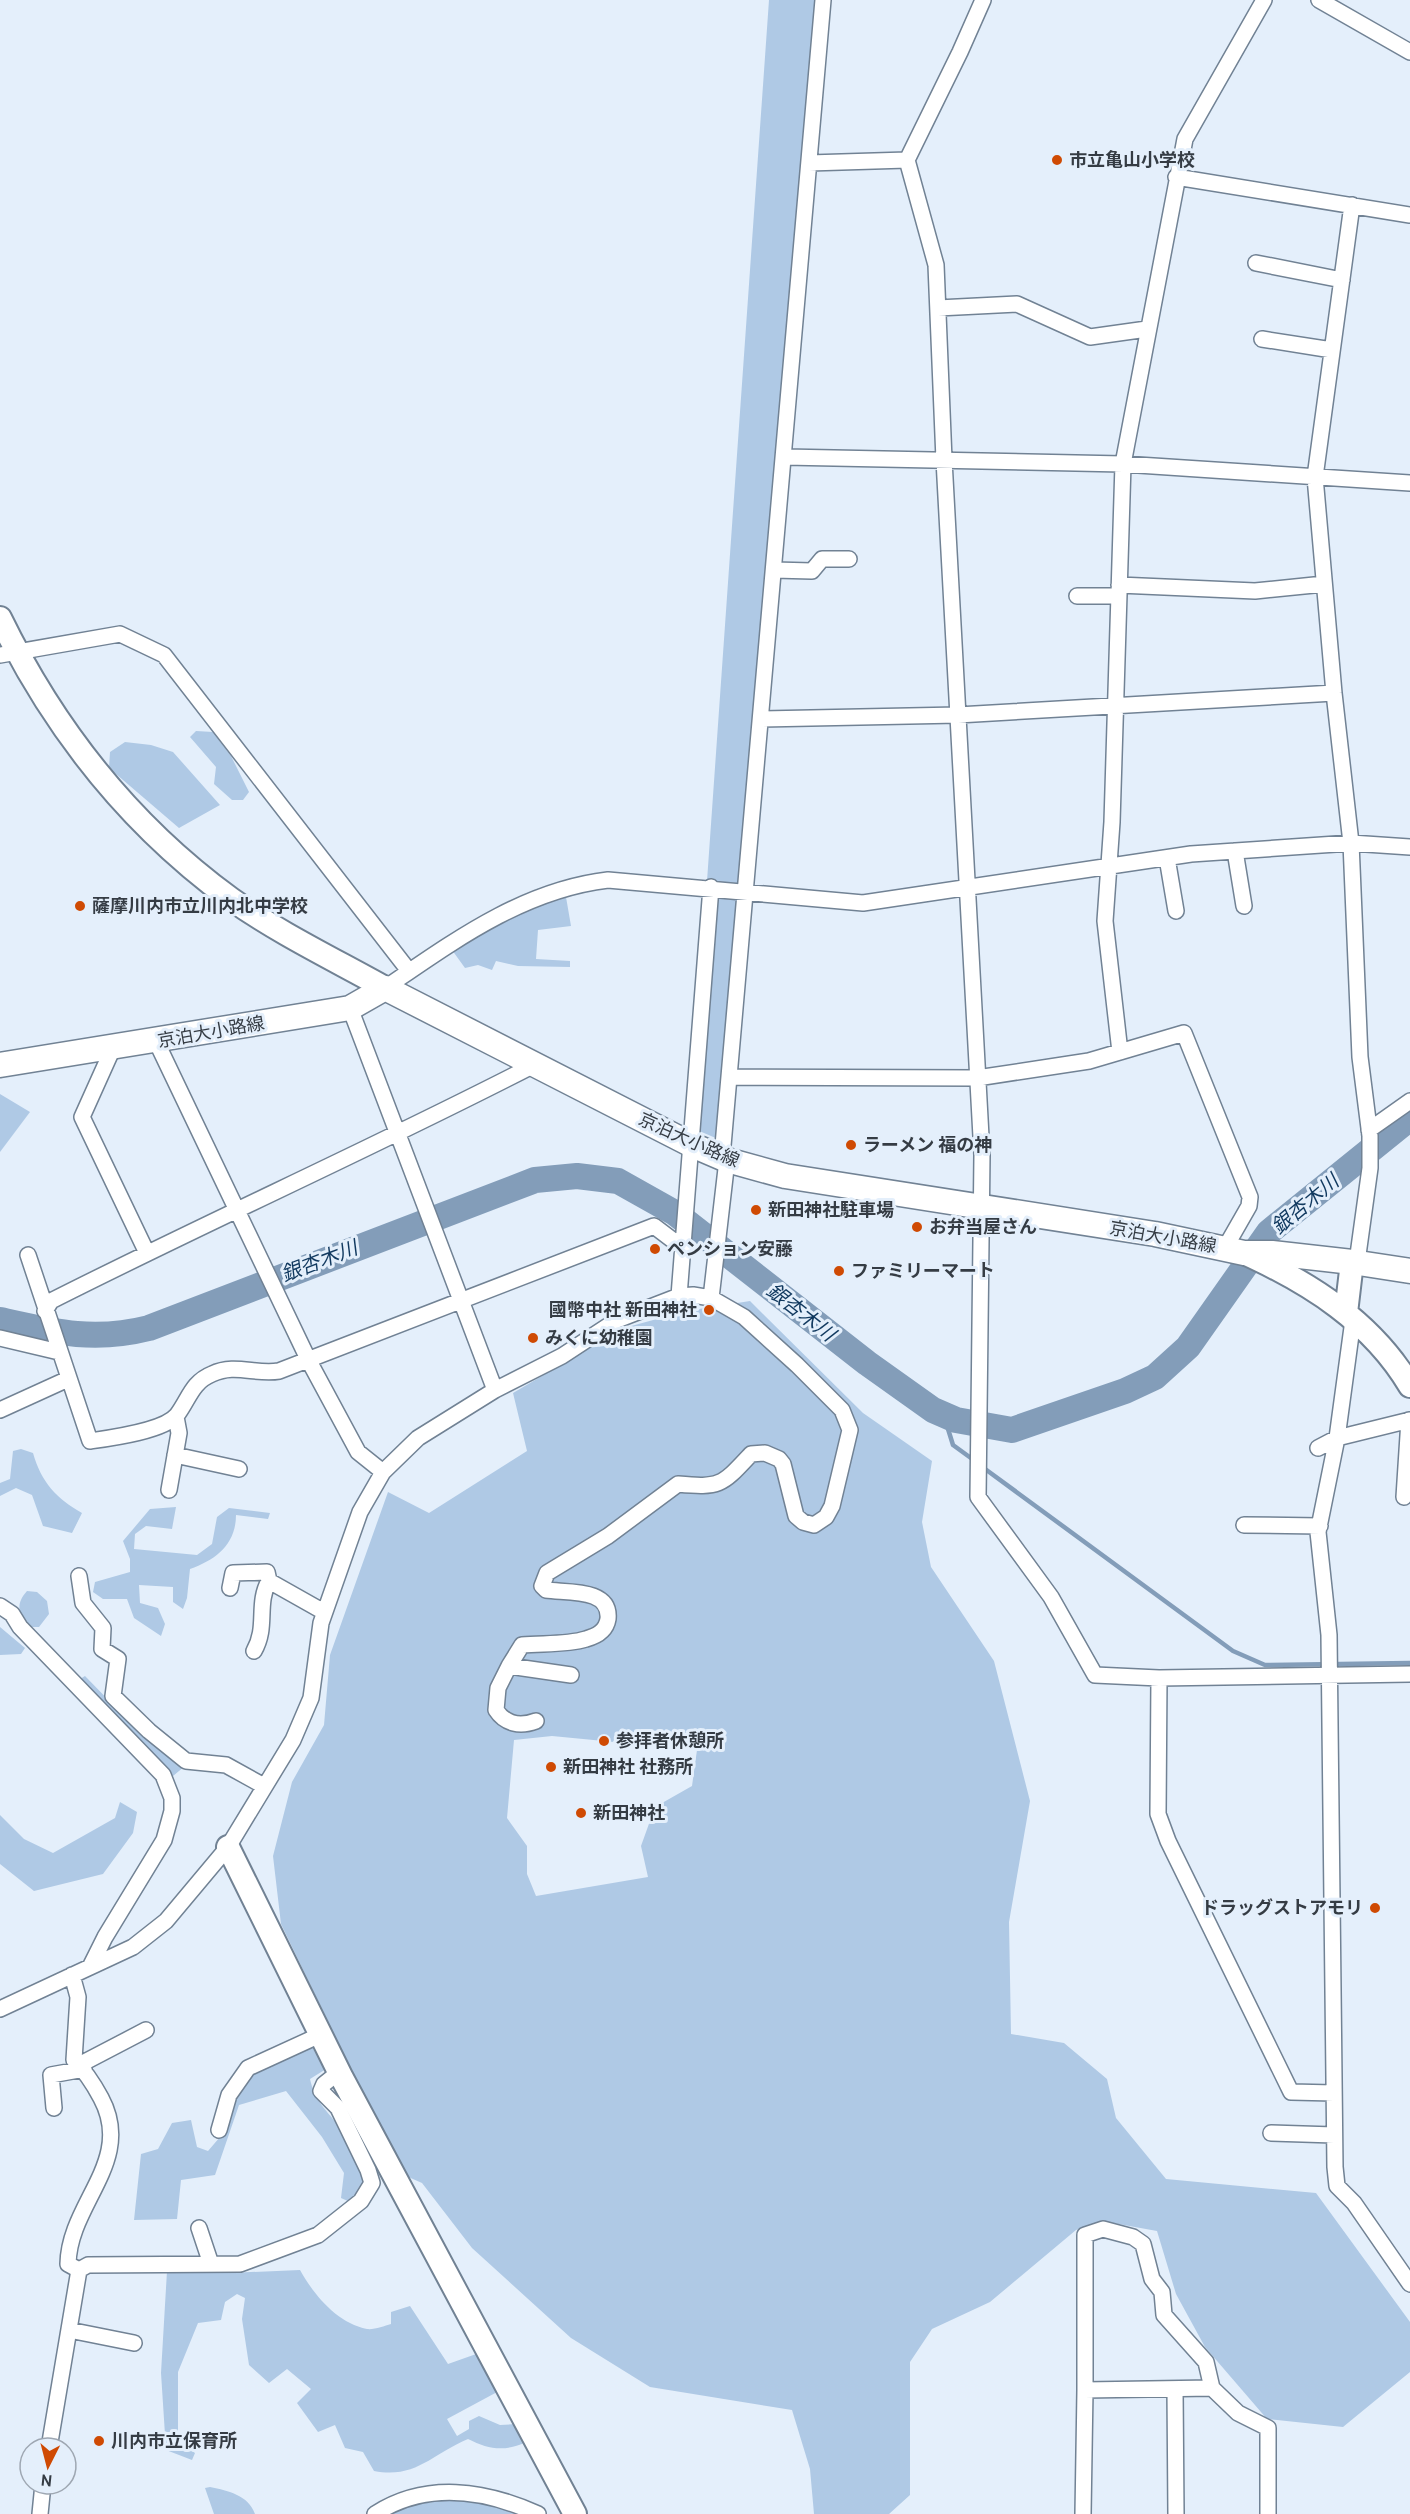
<svg xmlns="http://www.w3.org/2000/svg" width="1410" height="2514" font-family="Cabin,'Noto Sans JP',sans-serif">
<style>
.green{fill:#afc9e5;fill-rule:evenodd}
.lines{fill:none;stroke-linecap:round;stroke-linejoin:round}
.stream{stroke:#839db9;stroke-width:4.5}
.river{stroke:#839db9;stroke-width:26}
.street-casing{stroke:#718294;stroke-width:18}
.secondary-casing{stroke:#718294;stroke-width:26}
.primary-casing{stroke:#718294;stroke-width:27}
.street{stroke:#fff;stroke-width:15}
.secondary{stroke:#fff;stroke-width:22}
.primary{stroke:#fff;stroke-width:24}
.poi-dot{fill:#cf4a03;stroke:#e4effb;stroke-width:2}
.labels{text-anchor:middle;stroke-width:6;stroke-linejoin:round;paint-order:stroke}
.poi-label{font-size:18px;font-weight:bold;fill:#353c44;stroke:#e4effb;text-anchor:start}
.street-label{font-size:18px;fill:#353c44;stroke:#e4effb}
.water-label{font-size:20px;font-style:italic;fill:#11395f;stroke:#e4effb}
</style>
<rect width="100%" height="100%" fill="#e4effb"/>
<path class="green" d="M 769,0 L 820,0 L 741,883 L 738,884 L 707,881 Z
M 196,731 L 213,732 L 231,756 L 249,792 L 243,800 L 232,800 L 214,784 L 216,767 L 190,737 Z
M 125,742 L 151,745 L 173,752 L 220,805 L 179,828 L 109,768 L 110,752 Z
M 717,895 L 735,897 L 739,901 L 718,1139 L 697,1130 Z
M 566,897 L 571,926 L 538,930 L 536,959 L 570,961 L 570,967 L 518,966 L 496,961 L 492,970 L 478,965 L 465,968 L 452,950 L 532,906 Z
M 0,1094 L 30,1112 L 0,1152 Z
M 750,1301 L 863,1413 L 932,1461 L 922,1522 L 931,1567 L 994,1661 L 1030,1801 L 1009,1922 L 1011,2034 L 1064,2043 L 1107,2079 L 1116,2118 L 1166,2179 L 1316,2193 L 1410,2322 L 1410,2372 L 1343,2427 L 1267,2419 L 1205,2347 L 1176,2294 L 1157,2231 L 1102,2221 L 1076,2230 L 990,2302 L 932,2329 L 910,2362 L 910,2495 L 889,2514 L 814,2514 L 810,2469 L 792,2410 L 650,2387 L 571,2338 L 472,2248 L 422,2183 L 388,2168 L 344,2055 L 281,1924 L 273,1856 L 292,1782 L 324,1725 L 330,1655 L 388,1492 L 429,1513 L 527,1451 L 513,1393 L 624,1328 L 686,1311 ZM 552,1736 L 697,1750 L 692,1786 L 655,1807 L 641,1846 L 648,1877 L 536,1896 L 527,1874 L 527,1846 L 507,1818 L 514,1740 Z
M 21,1449 L 33,1453 C 41,1482 57,1499 82,1513 L 72,1533 L 43,1526 L 32,1495 L 16,1488 L 0,1496 L 0,1483 L 10,1479 L 13,1451 Z
M 176,1507 L 172,1529 L 146,1526 L 135,1534 L 134,1549 L 197,1555 L 212,1544 L 217,1517 L 229,1508 L 270,1513 L 268,1519 L 236,1515 C 236,1544 216,1560 190,1569 L 187,1598 L 183,1609 L 173,1602 L 173,1587 L 139,1585 L 140,1603 L 158,1608 L 165,1624 L 161,1636 L 134,1618 L 127,1599 L 103,1599 L 93,1592 L 95,1582 L 130,1572 L 130,1559 L 123,1541 L 150,1509 Z
M 27,1591 L 37,1592 L 47,1601 L 49,1614 L 39,1627 L 30,1627 C 18,1616 15,1604 27,1591 Z
M 0,1627 L 25,1648 L 21,1654 L 0,1655 Z
M 85,1676 L 122,1714 L 185,1766 L 173,1776 L 80,1679 Z
M 120,1802 L 137,1812 L 133,1833 L 103,1874 L 34,1891 L 0,1864 L 0,1815 L 24,1839 L 53,1853 L 115,1818 Z
M 312,2047 L 326,2069 L 310,2079 C 315,2103 330,2113 343,2132 C 352,2145 358,2161 365,2176 L 360,2190 L 350,2202 L 341,2198 L 344,2173 L 322,2137 L 286,2091 L 239,2105 L 215,2175 L 181,2180 L 177,2219 L 134,2220 L 141,2154 L 158,2149 L 172,2123 L 191,2120 L 197,2147 L 208,2151 L 220,2137 L 233,2101 L 252,2073 Z
M 300,2270 C 314,2295 337,2323 367,2329 C 374,2330 384,2326 391,2324 L 391,2312 L 410,2306 L 448,2364 L 479,2353 L 499,2391 L 447,2419 L 457,2436 L 469,2429 L 469,2421 L 479,2416 L 500,2425 L 517,2424 L 524,2443 C 503,2452 488,2449 468,2439 C 432,2454 416,2479 374,2471 L 363,2452 L 345,2448 L 335,2425 L 318,2432 L 297,2403 L 311,2389 L 287,2369 L 269,2383 L 249,2365 L 242,2319 L 245,2298 L 237,2294 L 225,2302 L 221,2320 L 198,2323 L 178,2372 L 178,2441 L 195,2453 L 192,2460 L 166,2450 L 161,2373 L 167,2271 L 229,2273 Z
M 210,2487 C 229,2491 248,2495 255,2514 L 214,2514 L 205,2488 Z
M 446,2500 L 480,2502 L 520,2514 L 389,2514 L 414,2505 Z"/>
<g class="lines">
<path class="stream" d="M 933,1410 L 944,1416 L 953,1445 L 975,1461
M 981,1466 L 1233,1651 L 1265,1665 L 1410,1663"/>
<path class="river" d="M 0,1320 C 54,1332 94,1342 149,1328 L 535,1180 L 577,1176 L 618,1181 L 675,1213 L 867,1363 L 933,1410 L 956,1420 L 1012,1430 L 1125,1391 L 1155,1377 L 1188,1347 L 1269,1232 L 1410,1118"/>
<defs>
<path id="street" d="M 1319,0 L 1410,52
M 907,160 L 960,52 L 983,0
M 809,163 L 907,160 L 936,265 L 944,460 L 982,1155 L 978,1497 L 1051,1597 L 1095,1675 L 1159,1678 L 1410,1674
M 1176,177 L 1410,215
M 1352,205 L 1315,477 L 1334,693 L 1351,843 L 1360,1057 L 1370,1136 L 1370,1168 L 1357,1262
M 1256,263 L 1342,280
M 938,308 L 1017,304 L 1090,337 L 1147,329
M 1262,339 L 1332,350
M 785,457 L 1123,464 L 1410,483
M 774,570 L 812,571 L 822,559 L 849,559
M 1119,585 L 1255,591 L 1324,584
M 1077,596 L 1119,596
M 0,655 L 120,634 L 164,655 L 409,971
M 761,719 L 958,715 L 1334,693
M 1235,851 L 1244,906
M 1167,858 L 1176,911
M 385,988 C 454,941 523,890 608,880 L 863,903 L 1191,854 L 1351,843 L 1410,847
M 350,1008 L 495,1390
M 156,1041 L 309,1361 L 358,1452 L 383,1472
M 113,1048 L 82,1117 L 147,1253
M 1120,1052 L 1105,921 L 1112,822 L 1123,464 L 1185,139 L 1264,0
M 729,1077 L 977,1078 L 1089,1061 L 1184,1033 L 1250,1197 L 1249,1206 L 1225,1248
M 1369,1130 L 1410,1101
M 722,1157 L 823,0
M 28,1255 L 90,1441 C 111,1438 164,1431 177,1415 C 189,1399 192,1382 212,1374 C 235,1363 255,1375 279,1371 L 654,1226 L 683,1248
M 679,1296 L 711,887
M 711,1298 L 727,1160
M 45,1311 L 51,1301 C 211,1220 375,1147 534,1065
M 1353,1320 L 1337,1438 L 1318,1532 L 1329,1635 L 1335,2167 L 1337,2186 L 1354,2203 L 1410,2284
M 0,1338 L 59,1352
M 0,1410 L 68,1379
M 1318,1448 L 1337,1438 L 1410,1420
M 175,1455 L 239,1469
M 169,1490 L 179,1433 L 176,1417
M 1404,1497 L 1409,1420
M 1244,1525 L 1320,1526
M 79,1576 L 83,1603 L 103,1628 L 102,1649 L 118,1659 L 113,1696 L 149,1731 L 186,1761 L 226,1765 L 264,1786
M 230,1588 L 233,1573 L 267,1572 L 269,1581 L 324,1612
M 0,1606 L 12,1614 L 20,1627 L 163,1775 L 172,1798 L 172,1811 L 164,1840 L 105,1937 L 90,1967
M 254,1651 C 268,1627 256,1604 269,1581
M 509,1666 L 498,1688 L 496,1710 C 505,1724 520,1727 536,1721
M 1159,1678 L 1158,1814 L 1168,1841 L 1291,2092 L 1334,2093
M 72,1975 L 78,1997 L 74,2060 C 86,2072 93,2083 101,2098 C 135,2161 69,2203 68,2264 L 79,2270
M 0,2009 L 133,1947 L 166,1921 L 228,1847 L 293,1740 L 311,1698 L 321,1623 L 360,1512 L 383,1472 L 418,1438 L 495,1390 L 562,1356 L 617,1320 L 679,1296 L 693,1295 L 711,1298 L 744,1317 L 797,1365 L 842,1410 L 850,1430 L 832,1506 L 826,1517 L 814,1525 L 803,1522 L 796,1516 L 783,1464 L 779,1459 L 765,1453 L 751,1454 C 722,1485 721,1488 678,1484 L 608,1536 L 547,1573 L 542,1586 L 546,1590 C 568,1593 611,1588 608,1619 C 606,1631 597,1636 586,1639 C 567,1645 542,1643 522,1645 L 509,1666 L 571,1675
M 79,2065 L 146,2030
M 54,2108 L 51,2075 L 84,2069
M 219,2130 L 229,2095 L 248,2068 L 320,2035
M 1271,2133 L 1334,2135
M 199,2228 L 211,2264
M 69,2330 L 134,2343
M 1175,2389 L 1176,2514
M 1085,2390 L 1085,2235 L 1103,2229 L 1133,2237 L 1143,2244 L 1152,2279 L 1162,2292 L 1164,2315 L 1206,2362 L 1212,2388
M 49,2448 L 79,2270 L 88,2265 L 240,2264 L 318,2235 L 361,2201 L 372,2183 L 368,2170 L 338,2108 L 321,2091 L 324,2084 L 339,2072
M 40,2514 L 43,2484
M 375,2514 C 426,2481 485,2490 538,2514
M 1083,2514 L 1085,2390 L 1212,2388 L 1238,2413 L 1268,2428 L 1268,2514"/>
<path id="secondary" d="M 0,618 C 54,729 131,826 231,899 C 279,933 333,959 385,988
M 1244,1253 C 1310,1283 1372,1322 1410,1386
M 1346,1313 L 1352,1262
M 228,1847 L 342,2078 L 575,2514"/>
<path id="primary" d="M 0,1065 L 350,1008 L 385,988 L 692,1145 L 727,1160 L 785,1176 L 1155,1234 L 1244,1253 L 1272,1253 L 1352,1262 L 1410,1271"/>
</defs>
<use href="#street" class="street-casing"/>
<use href="#secondary" class="secondary-casing"/>
<use href="#primary" class="primary-casing"/>
<use href="#street" class="street"/>
<use href="#secondary" class="secondary"/>
<use href="#primary" class="primary"/>
</g>
<g class="poi-dot">
<circle cx="1057" cy="160" r="6"/>
<circle cx="80" cy="906" r="6"/>
<circle cx="851" cy="1145" r="6"/>
<circle cx="756" cy="1210" r="6"/>
<circle cx="917" cy="1227" r="6"/>
<circle cx="655" cy="1249" r="6"/>
<circle cx="839" cy="1271" r="6"/>
<circle cx="709" cy="1310" r="6"/>
<circle cx="533" cy="1338" r="6"/>
<circle cx="604" cy="1741" r="6"/>
<circle cx="551" cy="1767" r="6"/>
<circle cx="581" cy="1813" r="6"/>
<circle cx="1375" cy="1908" r="6"/>
<circle cx="99" cy="2441" r="6"/>
</g>
<g class="labels">
<g class="poi-label">
<text x="1069" y="166">市立亀山小学校</text>
<text x="92" y="912">薩摩川内市立川内北中学校</text>
<text x="863" y="1151">ラーメン 福の神</text>
<text x="768" y="1216">新田神社駐車場</text>
<text x="929" y="1233">お弁当屋さん</text>
<text x="667" y="1255">ペンション安藤</text>
<text x="851" y="1277">ファミリーマート</text>
<text x="697" y="1316" text-anchor="end">國幣中社 新田神社</text>
<text x="545" y="1344">みくに幼稚園</text>
<text x="616" y="1747">参拝者休憩所</text>
<text x="563" y="1773">新田神社 社務所</text>
<text x="593" y="1819">新田神社</text>
<text x="1363" y="1914" text-anchor="end">ドラッグストアモリ</text>
<text x="111" y="2447">川内市立保育所</text>
</g>
<g class="street-label">
<text transform="translate(211 1032) rotate(-10)" y="6">京泊大小路線</text>
<text transform="translate(689 1140) rotate(24)" y="6">京泊大小路線</text>
<text transform="translate(1163 1237) rotate(10)" y="6">京泊大小路線</text>
</g>
<g class="water-label">
<text transform="translate(1305 1204) rotate(-40)" y="7">銀杏木川</text>
<text transform="translate(319 1261) rotate(-21)" y="7">銀杏木川</text>
<text transform="translate(801 1312) rotate(38)" y="7">銀杏木川</text>
</g>
</g>
<g transform="translate(48 2466) rotate(186)"><circle r="28" fill="#e4effb" stroke="#9ea7b2" stroke-width="1.5"/>
<path d="M0-4.5L10 22L0 15L-10 22Z" fill="#cf4a03"/>
<text y="-9" font-size="16" font-weight="bold" text-anchor="middle" fill="#353c44">N</text>
</g>
</svg>
